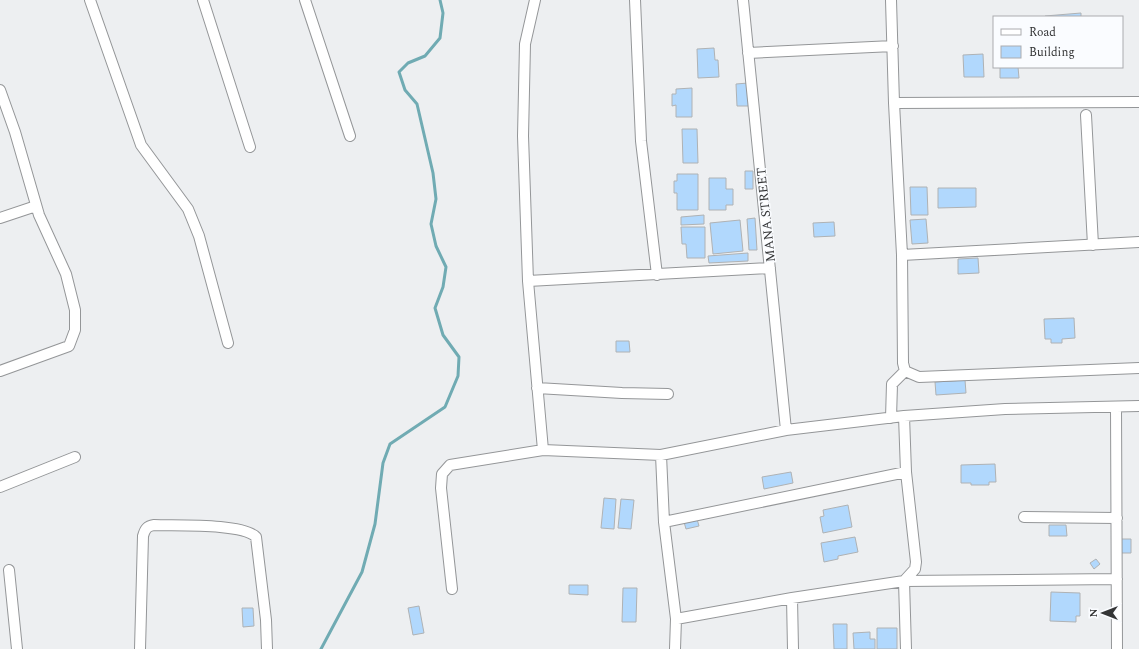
<svg xmlns="http://www.w3.org/2000/svg" width="1139" height="649" font-family="Spectral,serif">
<style>
.lines{fill:none;stroke-linecap:round;stroke-linejoin:round}
.stream{stroke:#70abb3;stroke-width:3}
.building{fill:#b1d8fd;stroke:#afb2b4}
.minor-casing{stroke:#949698;stroke-width:12}
.minor{stroke:#fff;stroke-width:10}
.labels{text-anchor:middle;stroke-width:3;stroke-linejoin:round;paint-order:stroke}
.street-label{font-size:13px;fill:#343536;stroke:#fafcff}
</style>
<rect width="100%" height="100%" fill="#edeff1"/>
<g class="lines">
<path class="stream" d="M 321,649 L 362,572 L 375,524 L 383,463 L 390,444 L 445,407 L 458,376 L 459,357 L 443,335 L 435,308 L 443,287 L 446,267 L 436,246 L 431,224 L 436,199 L 433,173 L 417,104 L 405,90 L 399,72 L 408,63 L 425,56 L 440,38 L 443,13 L 440,0"/>
</g>
<path class="building" d="M 1081,13 L 1081,17 L 1045,17 L 1045,16 Z
M 714,48 L 715,60 L 718,60 L 719,77 L 698,78 L 697,49 Z
M 983,54 L 984,77 L 964,77 L 963,55 Z
M 1000,67 L 1018,67 L 1019,78 L 1000,78 Z
M 748,83 L 749,106 L 737,106 L 736,84 Z
M 692,88 L 692,117 L 676,117 L 676,105 L 672,106 L 672,94 L 676,94 L 676,89 Z
M 682,129 L 697,129 L 698,163 L 683,163 Z
M 745,171 L 753,171 L 753,189 L 745,189 Z
M 677,174 L 698,174 L 698,210 L 677,210 L 677,193 L 674,193 L 674,181 L 677,181 Z
M 709,178 L 726,178 L 726,189 L 733,189 L 733,205 L 726,205 L 726,210 L 709,210 Z
M 910,187 L 927,187 L 928,215 L 911,215 Z
M 938,188 L 976,188 L 976,207 L 938,208 Z
M 704,215 L 704,224 L 681,225 L 681,217 Z
M 755,218 L 757,250 L 749,250 L 747,219 Z
M 926,219 L 928,243 L 912,244 L 910,220 Z
M 740,220 L 743,251 L 713,254 L 710,223 Z
M 834,222 L 835,236 L 814,237 L 813,223 Z
M 681,227 L 705,227 L 705,258 L 687,258 L 686,244 L 682,244 Z
M 748,253 L 748,261 L 709,263 L 708,256 Z
M 978,258 L 979,273 L 958,274 L 958,259 Z
M 1074,318 L 1075,338 L 1062,339 L 1062,343 L 1051,343 L 1051,339 L 1045,339 L 1044,319 Z
M 616,341 L 629,341 L 630,352 L 616,352 Z
M 965,380 L 966,393 L 936,395 L 935,382 Z
M 995,464 L 996,482 L 989,482 L 989,485 L 971,485 L 971,483 L 961,483 L 961,465 Z
M 791,472 L 793,483 L 764,489 L 762,477 Z
M 604,498 L 616,499 L 614,529 L 601,528 Z
M 621,499 L 634,500 L 631,529 L 618,528 Z
M 848,505 L 852,527 L 823,533 L 820,517 L 824,516 L 823,510 Z
M 697,519 L 699,526 L 686,529 L 684,522 Z
M 1049,525 L 1066,525 L 1067,536 L 1049,536 Z
M 855,537 L 858,552 L 838,556 L 838,559 L 824,562 L 821,543 Z
M 1121,539 L 1131,539 L 1131,553 L 1121,553 Z
M 1096,559 L 1100,564 L 1094,569 L 1090,563 Z
M 569,585 L 588,585 L 588,595 L 569,594 Z
M 623,588 L 637,588 L 636,622 L 622,622 Z
M 1051,592 L 1080,593 L 1080,616 L 1076,616 L 1076,622 L 1050,621 Z
M 419,606 L 424,633 L 413,635 L 408,608 Z
M 242,608 L 253,608 L 254,626 L 243,627 Z
M 833,624 L 847,624 L 847,649 L 834,649 Z
M 877,628 L 897,628 L 897,649 L 877,649 Z
M 870,632 L 870,639 L 875,639 L 875,649 L 854,649 L 853,633 Z"/>
<g class="lines">
<defs>
<path id="minor" d="M 90,0 L 141,145 L 188,209 L 199,236 L 228,343
M 203,0 L 250,147
M 305,0 L 350,136
M 535,0 L 525,44 L 523,136 L 528,281 L 543,450
M 635,0 L 641,141 L 657,275
M 743,0 L 786,430
M 891,0 L 894,103 L 902,255 L 903,363 L 905,371 L 919,377 L 1139,368
M 748,53 L 893,46
M 0,90 L 15,132 L 39,215 L 66,274 L 75,310 L 75,330 L 69,346 L 0,371
M 894,103 L 1139,102
M 1086,115 L 1093,245
M 0,218 L 36,206
M 902,255 L 1139,242
M 528,281 L 770,268
M 537,388 L 622,393 L 668,394
M 1116,407 L 1117,649
M 904,416 L 906,472 L 916,562 L 915,569 L 904,581 L 906,649
M 891,418 L 892,384 L 905,371
M 661,455 L 664,522 L 676,619 L 675,649
M 0,487 L 75,457
M 1024,517 L 1117,518
M 664,522 L 906,472
M 9,570 L 17,649
M 452,589 L 441,488 L 442,474 L 450,465 L 543,450 L 661,455 L 786,430 L 904,416 L 1005,409 L 1139,406
M 792,598 L 793,649
M 676,619 L 792,598 L 904,581 L 1117,579
M 140,649 L 143,536 C 145,529 147,526 154,525 C 176,526 242,523 256,537 L 266,620 L 267,649"/>
</defs>
<use href="#minor" class="minor-casing"/>
<use href="#minor" class="minor"/>
</g>
<g class="labels">
<g class="street-label">
<text transform="translate(765 215) rotate(-96)" y="5">MANA STREET</text>
</g>
</g>
<rect x="993" y="16" width="130" height="52" fill="#fafcff" stroke="#abacaf"/>
<rect x="1001" y="29" width="20" height="6" fill="#ffffff" stroke="#abacaf"/>
<text x="1029" y="36" font-size="12" fill="#343536">Road</text>
<rect x="1001" y="46" width="20" height="12" fill="#b1d8fd" stroke="#abacaf"/>
<text x="1029" y="56" font-size="12" fill="#343536">Building</text>
<g transform="translate(1103 613) rotate(270)" stroke="#fafcff" stroke-width="3" paint-order="stroke">
<path d="M0-3L7 15L0 10L-7 15Z" fill="#343536"/>
<text y="-6" font-size="11" font-weight="bold" text-anchor="middle" fill="#343536">N</text>
</g>
</svg>
